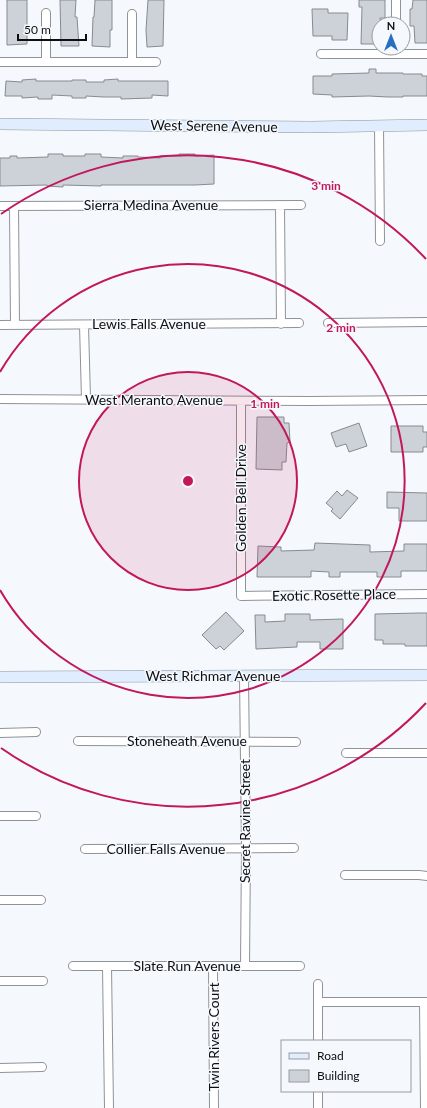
<svg xmlns="http://www.w3.org/2000/svg" width="427" height="1108" font-family="Lato,sans-serif">
<style>
.building{fill:#cdd2d9;stroke:#868b91}
.lines{fill:none;stroke-linecap:round;stroke-linejoin:round}
.street-casing{stroke:#8e9399;stroke-width:10}
.secondary-casing{stroke:#8e9399;stroke-width:12}
.street{stroke:#fff;stroke-width:8}
.secondary{stroke:#e0edfe;stroke-width:11}
.ring{fill:none;stroke:#c2185b;stroke-width:2}
.labels{text-anchor:middle;stroke-width:3;stroke-linejoin:round;paint-order:stroke}
.street-label{font-size:14px;fill:#0d0f11;stroke:#f5f9fe}
.centre{fill:#c2185b;stroke:#f5f9fe;stroke-width:2}
.ring-label{font-size:12px;text-anchor:middle;font-weight:bold;fill:#c2185b;stroke:#f5f9fe;stroke-width:3;stroke-linejoin:round;paint-order:stroke}
</style>
<rect width="100%" height="100%" fill="#f5f9fe"/>
<path class="building" d="M 7,0 L 27,0 L 27,44 L 7,45 Z
M 60,0 L 76,0 L 75,17 L 77,17 L 79,46 L 61,46 Z
M 95,0 L 112,0 L 112,30 L 110,30 L 110,47 L 92,46 L 93,17 L 94,17 Z
M 148,0 L 164,0 L 163,46 L 147,47 L 146,30 Z
M 359,0 L 385,0 L 385,18 L 380,18 L 381,24 L 379,24 L 379,44 L 361,44 L 362,7 L 359,7 Z
M 413,0 L 427,0 L 427,43 L 415,43 L 414,26 L 410,26 L 410,9 L 412,9 Z
M 312,9 L 328,9 L 328,13 L 348,13 L 347,40 L 332,40 L 332,36 L 313,36 Z
M 369,69 L 376,69 L 376,73 L 403,73 L 403,74 L 422,74 L 422,76 L 427,76 L 427,96 L 403,96 L 403,97 L 388,97 L 369,96 L 332,97 L 332,95 L 313,94 L 313,76 L 332,76 L 332,74 L 369,73 Z
M 36,79 L 36,81 L 72,81 L 72,80 L 86,80 L 86,82 L 104,82 L 104,80 L 118,79 L 118,81 L 168,81 L 168,96 L 152,95 L 152,98 L 121,99 L 121,97 L 104,97 L 86,96 L 86,98 L 72,98 L 72,96 L 52,95 L 52,99 L 38,99 L 38,97 L 22,98 L 22,96 L 5,96 L 6,81 L 22,82 L 22,80 Z
M 48,154 L 63,154 L 63,156 L 85,156 L 85,154 L 101,154 L 101,157 L 123,158 L 123,156 L 138,156 L 138,157 L 160,158 L 160,156 L 179,155 L 179,154 L 195,154 L 195,156 L 214,155 L 214,184 L 195,185 L 101,185 L 101,186 L 63,185 L 63,187 L 47,186 L 47,185 L 0,186 L 0,158 L 10,158 L 10,156 L 17,156 L 17,158 L 48,157 Z
M 257,417 L 284,417 L 284,423 L 289,423 L 290,442 L 287,443 L 286,462 L 282,462 L 282,470 L 256,469 Z
M 359,423 L 367,446 L 349,452 L 346,444 L 336,447 L 331,433 Z
M 391,426 L 423,426 L 423,432 L 427,432 L 427,447 L 423,447 L 423,452 L 391,452 Z
M 347,490 L 358,498 L 340,519 L 331,511 L 333,509 L 326,503 L 337,491 L 342,496 Z
M 387,492 L 427,493 L 427,521 L 399,521 L 399,508 L 387,508 Z
M 315,543 L 370,545 L 370,552 L 404,551 L 404,544 L 427,544 L 427,571 L 401,571 L 401,577 L 377,577 L 377,572 L 340,572 L 340,577 L 329,577 L 329,572 L 311,571 L 311,577 L 257,577 L 258,546 L 281,547 L 281,551 L 314,550 Z
M 226,612 L 244,631 L 224,650 L 220,646 L 216,649 L 202,635 Z
M 419,613 L 427,613 L 427,646 L 405,646 L 405,644 L 383,644 L 383,640 L 375,640 L 375,614 Z
M 285,614 L 310,614 L 310,620 L 343,619 L 343,649 L 320,649 L 320,642 L 297,642 L 297,647 L 256,649 L 255,615 L 265,615 L 265,622 L 285,621 Z"/>
<g class="lines">
<defs>
<path id="street" d="M 396,0 L 396,24
M 46,13 L 46,62
M 132,14 L 132,62
M 321,54 L 427,54
M 0,62 L 156,62
M 379,125 L 380,241
M 280,205 L 281,324
M 0,206 L 301,205
M 14,206 L 15,325
M 328,323 L 427,322
M 0,325 L 299,323
M 84,325 L 86,399
M 0,399 L 310,401 L 427,400
M 241,401 L 241,596 L 427,594
M 244,675 L 246,849 L 245,966
M 0,733 L 36,732
M 78,741 L 296,742
M 346,753 L 427,753
M 0,816 L 36,816
M 85,849 L 294,848
M 345,875 L 419,875 L 427,876
M 0,900 L 41,900
M 73,966 L 300,966
M 107,966 L 109,1108
M 213,966 L 214,1108
M 0,981 L 43,981
M 318,984 L 318,1041
M 318,1002 L 427,1002
M 424,1002 L 425,1108
M 0,1068 L 42,1067
M 318,1091 L 318,1108"/>
<path id="secondary" d="M 0,124 L 311,127 L 427,125
M 0,677 L 427,675"/>
</defs>
<use href="#street" class="street-casing"/>
<use href="#secondary" class="secondary-casing"/>
<use href="#street" class="street"/>
<use href="#secondary" class="secondary"/>
</g>
<circle cx="188" cy="481" r="109" fill="#c2185b" fill-opacity=".12"/>
<g class="ring">
<circle cx="188" cy="481" r="109"/>
<path d="M0 372A217 217 0 1 1 0 590"/>
<path d="M426 703A326 326 0 0 1 1 748M1 214A326 326 0 0 1 426 259"/>
</g>
<g class="labels">
<g class="street-label">
<text transform="translate(214 126) rotate(1)" y="5">West Serene Avenue</text>
<text x="151" y="210">Sierra Medina Avenue</text>
<text x="149" y="329">Lewis Falls Avenue</text>
<text x="154" y="405">West Meranto Avenue</text>
<text transform="translate(241 498) rotate(-90)" y="5">Golden Bell Drive</text>
<text transform="translate(334 595) rotate(-1)" y="5">Exotic Rosette Place</text>
<text x="213" y="681">West Richmar Avenue</text>
<text x="187" y="746">Stoneheath Avenue</text>
<text transform="translate(245 821) rotate(-90)" y="5">Secret Ravine Street</text>
<text x="166" y="854">Collier Falls Avenue</text>
<text x="187" y="971">Slate Run Avenue</text>
<text transform="translate(214 1037) rotate(-90)" y="5">Twin Rivers Court</text>
</g>
</g>
<circle cx="188" cy="481" r="6" class="centre"/>
<g class="ring-label">
<text x="326" y="190">3 min</text>
<text x="341" y="332">2 min</text>
<text x="265" y="408">1 min</text>
</g>
<rect x="281" y="1040" width="130" height="52" fill="#f5f9fe" stroke="#989b9f"/>
<rect x="289" y="1053" width="20" height="6" fill="#e0edfe" stroke="#989b9f"/>
<text x="317" y="1060" font-size="12" fill="#0d0f11">Road</text>
<rect x="289" y="1070" width="20" height="12" fill="#cdd2d9" stroke="#989b9f"/>
<text x="317" y="1080" font-size="12" fill="#0d0f11">Building</text>
<g transform="translate(391 36)"><circle r="19" fill="#f5f9fe" stroke="#989b9f"/>
<path d="M0-3L7 15L0 10L-7 15Z" fill="#286fbf"/>
<text y="-6" font-size="11" font-weight="bold" text-anchor="middle" fill="#0d0f11">N</text>
</g>
<path d="M18 34v6h68v-6" fill="none" stroke="#0d0f11" stroke-width="2"/>
<text x="24" y="34" font-size="12" fill="#0d0f11" stroke="#f5f9fe" stroke-width="3" paint-order="stroke">50 m</text>
</svg>
